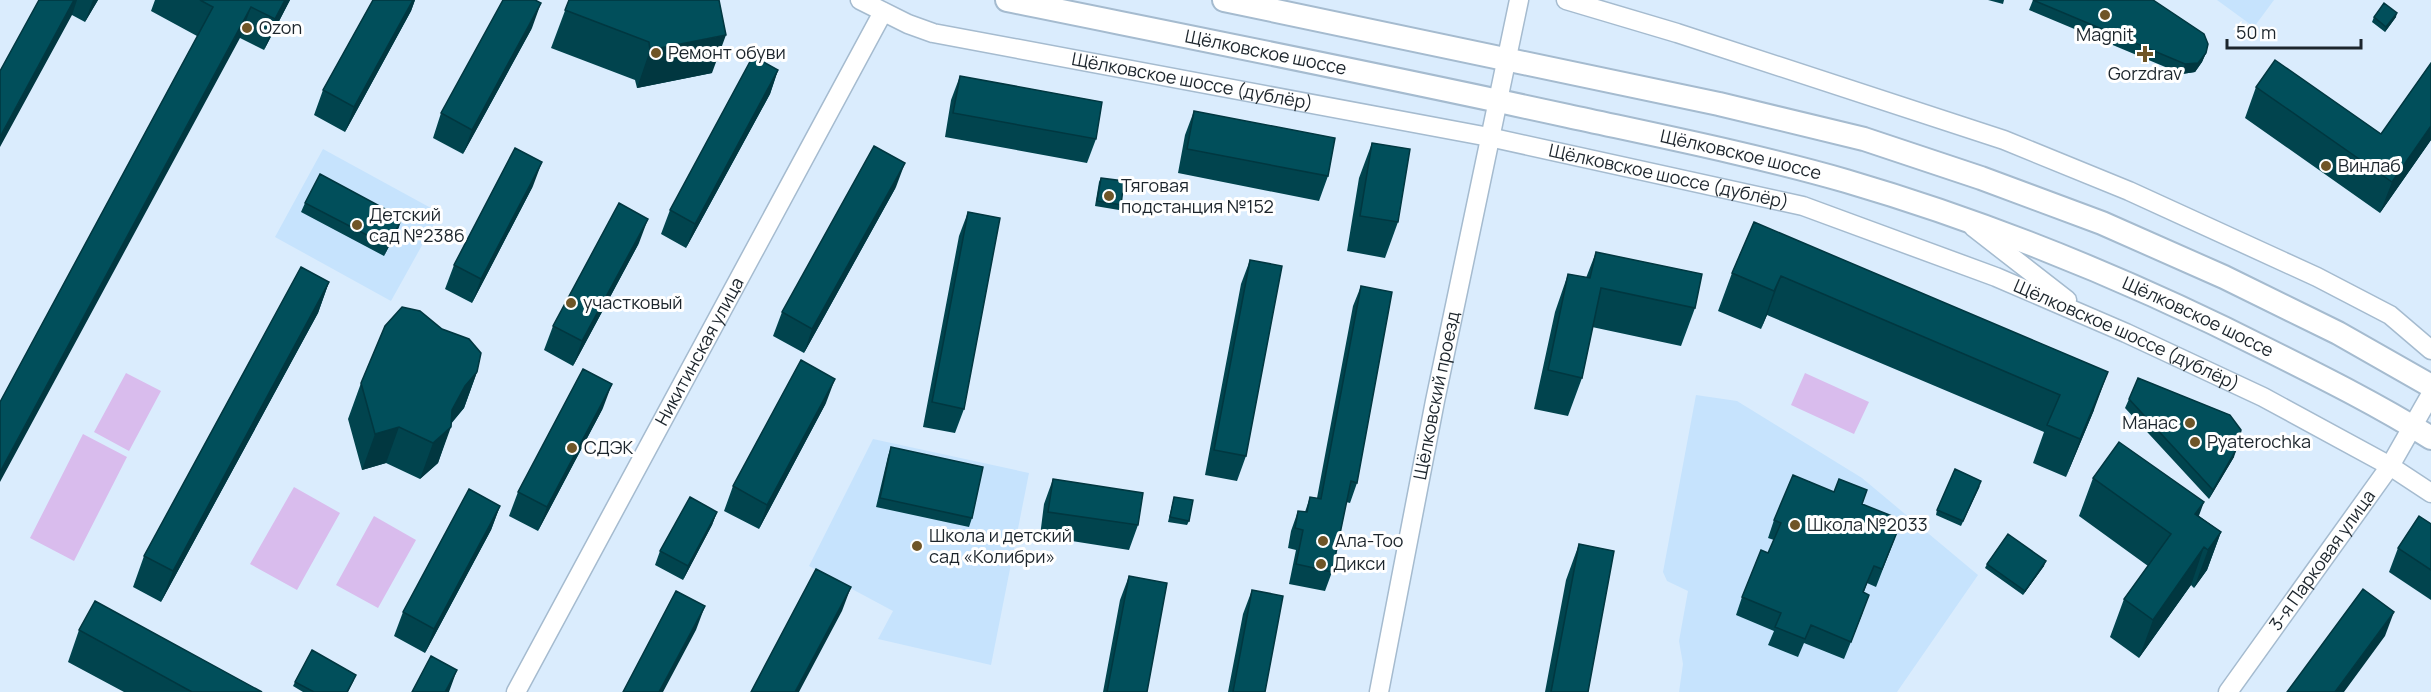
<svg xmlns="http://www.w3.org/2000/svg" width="2431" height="692" font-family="Manrope,sans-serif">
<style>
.built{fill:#c6e3fd}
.green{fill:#d9bced}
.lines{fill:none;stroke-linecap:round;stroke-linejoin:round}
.minor-casing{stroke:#a5bbcf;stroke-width:21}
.major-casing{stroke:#a5bbcf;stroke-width:26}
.minor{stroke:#fff;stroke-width:18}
.major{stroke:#fff;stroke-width:22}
.wall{fill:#01444e}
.shaded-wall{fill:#013740}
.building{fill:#014f5b;stroke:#013740;stroke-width:1.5}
.poi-dot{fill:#6f5527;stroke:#fff;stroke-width:2}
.labels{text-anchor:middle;stroke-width:6;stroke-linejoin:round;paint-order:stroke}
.poi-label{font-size:18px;fill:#1c252c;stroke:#fff;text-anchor:start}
.street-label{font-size:18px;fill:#1c252c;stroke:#fff}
</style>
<rect width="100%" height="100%" fill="#daecfd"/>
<path class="built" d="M 2217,0 L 2274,0 L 2254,27 Z
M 323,149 L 440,213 L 391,301 L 275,237 Z
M 1696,395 L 1737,401 L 1862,478 L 1978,575 L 1897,692 L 1679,692 L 1683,664 L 1679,641 L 1688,591 L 1667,581 L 1663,572 Z
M 873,439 L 1029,473 L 991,665 L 878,639 L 893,611 L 809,566 Z"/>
<path class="green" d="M 126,373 L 161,391 L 129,451 L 94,432 Z
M 1805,373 L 1869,402 L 1854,434 L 1791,405 Z
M 83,434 L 127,457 L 74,561 L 30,538 Z
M 294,487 L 340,513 L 297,590 L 250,564 Z
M 374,516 L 416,540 L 378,608 L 336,585 Z"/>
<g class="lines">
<defs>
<g id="minor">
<path id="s1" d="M 860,0 L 908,24 L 933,33 L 1489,137 L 1803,206 L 1996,277 L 2126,333 L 2263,397 L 2390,466 L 2431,493"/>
<path d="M 1566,0 L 1677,33 L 2004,140 L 2129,191 L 2317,277 L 2390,315 L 2431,350"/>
<path d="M 1973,227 L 2067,300"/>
<path id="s2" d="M 516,692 L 883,12"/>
<path id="s3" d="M 1379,692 L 1435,401 L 1519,0"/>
<path id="s4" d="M 2228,692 L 2390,466 L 2431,394"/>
</g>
<g id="major">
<path id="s5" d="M 1007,0 C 1194,38 1381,75 1568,116 C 1660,136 1755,155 1846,181 C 1993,224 2136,283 2272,352 C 2326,379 2380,406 2431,438"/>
<path d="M 1224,0 L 1719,104 L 1864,139 L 1981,178 L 2102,223 L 2224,277 L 2338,333 L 2431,386"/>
</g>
</defs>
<use href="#minor" class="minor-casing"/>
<use href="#major" class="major-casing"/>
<use href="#minor" class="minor"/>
<use href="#major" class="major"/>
</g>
<path class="wall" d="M 39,0 L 98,0 L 85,22 L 72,15 Z
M 155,0 L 290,0 L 264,50 L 240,38 L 197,36 L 151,11 Z
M 373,0 L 415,0 L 411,11 L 345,132 L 314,115 L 323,90 Z
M 569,0 L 712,73 L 637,88 L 635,80 L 551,48 Z
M 1988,0 L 2004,0 L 2003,4 Z
M 2033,0 L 2206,53 L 2202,62 L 2195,72 L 2182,74 L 2029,10 Z
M 2374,17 L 2396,17 L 2385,32 L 2372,22 Z
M 532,28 L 463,154 L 433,138 L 441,113 Z
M 2431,63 L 2431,140 L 2380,213 L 2245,118 L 2256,87 L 2381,134 Z
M 778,70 L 770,94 L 686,248 L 661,234 L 670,210 Z
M 960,76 L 1096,139 L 1087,163 L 945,137 L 951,100 Z
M 1194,111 L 1328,176 L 1319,201 L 1178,173 L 1185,135 Z
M 1372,143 L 1398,222 L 1385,258 L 1347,251 L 1359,178 Z
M 1101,178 L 1121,205 L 1119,210 L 1095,206 L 1099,182 Z
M 533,186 L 472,303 L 445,289 L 454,265 Z
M 896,187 L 804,353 L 773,336 L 782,312 Z
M 305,203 L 399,227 L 384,256 L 301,212 Z
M 968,212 L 964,409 L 955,433 L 923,427 L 959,236 Z
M 1754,222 L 2094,410 L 2066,477 L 2033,463 L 2044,432 L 1767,315 L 1761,329 L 1718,311 L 1732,273 Z
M 639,243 L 573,366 L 544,350 L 553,326 Z
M 1596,252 L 1695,308 L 1681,346 L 1592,327 L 1582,378 L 1568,416 L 1534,409 L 1555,312 L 1568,274 L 1586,278 Z
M 1250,260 L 1246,456 L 1237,481 L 1205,475 L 1241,284 Z
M 329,282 L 318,313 L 161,602 L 133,587 L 144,556 Z
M 1361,286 L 1357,483 L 1350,503 L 1346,502 L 1332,572 L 1325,591 L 1289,584 L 1296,550 L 1288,548 L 1291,531 L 1298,511 L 1305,512 L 1310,497 L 1317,498 L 1353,306 Z
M 477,372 L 464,408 L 451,424 L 438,463 L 420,479 L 386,463 L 362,470 L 348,419 L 361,383 Z
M 2129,399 L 2234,457 L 2209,499 L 2125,408 Z
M 826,403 L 759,529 L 724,511 L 733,486 Z
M 603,408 L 538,531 L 509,516 L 518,492 Z
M 891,447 L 972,518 L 969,527 L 876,507 L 888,456 Z
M 2093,478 L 2199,516 L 2221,532 L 2207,570 L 2194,588 L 2191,585 L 2139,658 L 2110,637 L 2124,599 L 2148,566 L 2079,516 Z
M 1053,479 L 1138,525 L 1129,550 L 1040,536 L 1044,504 Z
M 1980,486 L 1961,526 L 1936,515 L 1937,510 Z
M 1174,497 L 1189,521 L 1187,525 L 1168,522 Z
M 1862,504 L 1895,538 L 1876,587 L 1867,583 L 1864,592 L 1863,612 L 1844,659 L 1804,643 L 1798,657 L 1768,645 L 1774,631 L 1736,615 L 1742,597 L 1768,553 L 1774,540 L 1768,538 L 1774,520 Z
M 500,506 L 491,530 L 425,653 L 394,636 L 403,612 Z
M 717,512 L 712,525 L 683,580 L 655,565 L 660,551 Z
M 2431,524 L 2431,600 L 2389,572 L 2398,548 Z
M 1579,544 L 1588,692 L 1545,692 L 1566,580 Z
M 1987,564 L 2044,566 L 2023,595 L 1985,568 Z
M 1129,576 L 1147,692 L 1103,692 L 1120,600 Z
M 1252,590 L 1265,692 L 1228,692 L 1243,614 Z
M 79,630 L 262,692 L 124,692 L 68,662 Z
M 354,680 L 348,692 L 303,692 L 293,686 L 295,682 Z"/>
<path class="shaded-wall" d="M 74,0 L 77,0 L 72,15 L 0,147 L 0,137 Z
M 93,0 L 98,0 L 85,22 Z
M 285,0 L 290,0 L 264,50 L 275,19 Z
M 413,0 L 415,0 L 411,11 L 345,132 L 354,107 Z
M 541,3 L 532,28 L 463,154 L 472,130 Z
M 251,7 L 240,38 L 0,482 L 0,472 Z
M 2397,13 L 2396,17 L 2385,32 L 2386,27 Z
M 726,35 L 712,73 L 637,88 L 650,50 Z
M 2206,53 L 2202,62 L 2195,72 L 2182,74 L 2185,64 Z
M 778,70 L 770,94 L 686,248 L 695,224 Z
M 2431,126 L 2431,140 L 2380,213 L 2392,182 Z
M 542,162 L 533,186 L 472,303 L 481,279 Z
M 905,163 L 896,187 L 804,353 L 812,329 Z
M 402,218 L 399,227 L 384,256 L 388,246 Z
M 648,219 L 639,243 L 573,366 L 582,341 Z
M 1781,276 L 1767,315 L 1761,329 L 1774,291 Z
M 329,282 L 318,313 L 161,602 L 173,571 Z
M 477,372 L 464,408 L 452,422 L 448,429 L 451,427 L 438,463 L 420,479 L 433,443 L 465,386 Z
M 2108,372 L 2094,410 L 2066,477 L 2080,439 Z
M 835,379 L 826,403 L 759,529 L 767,505 Z
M 612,384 L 603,408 L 538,531 L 547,507 Z
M 399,427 L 386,463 L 362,470 L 375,434 Z
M 2237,448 L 2234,457 L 2209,499 L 2213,490 Z
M 2204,502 L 2190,540 L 2195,514 Z
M 500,506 L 491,530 L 425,653 L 434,629 Z
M 717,512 L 712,525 L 683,580 L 688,566 Z
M 2221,532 L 2207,570 L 2194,588 L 2208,550 Z
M 2204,547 L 2191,585 L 2139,658 L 2153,620 Z
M 2046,561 L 2044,566 L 2023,595 L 2025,591 Z
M 851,587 L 842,611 L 799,692 L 795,692 Z
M 705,606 L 696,630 L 663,692 L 659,692 Z
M 2394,612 L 2385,636 L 2344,692 L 2335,692 Z
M 457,670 L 449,692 L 445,692 Z"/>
<path class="building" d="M 39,0 L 74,0 L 0,137 L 0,71 Z
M 200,0 L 285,0 L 275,19 L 251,7 L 0,472 L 0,402 L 213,7 Z
M 373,0 L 413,0 L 354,107 L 323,90 Z
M 503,0 L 535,0 L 541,3 L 472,130 L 441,113 Z
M 569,0 L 719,0 L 726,35 L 650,50 L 649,42 L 565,10 Z
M 2033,0 L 2153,0 L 2204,34 L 2208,44 L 2206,53 L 2198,63 L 2185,64 Z
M 2384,3 L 2397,13 L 2386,27 L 2374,17 Z
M 753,56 L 778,70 L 695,224 L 670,210 Z
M 2275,60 L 2381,134 L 2431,63 L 2431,126 L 2392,182 L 2256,87 Z
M 960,76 L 1102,102 L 1096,139 L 953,113 Z
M 1194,111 L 1335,138 L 1328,176 L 1187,149 Z
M 1372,143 L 1410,149 L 1398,222 L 1360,216 Z
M 874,146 L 905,163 L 812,329 L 782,312 Z
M 515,148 L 542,162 L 481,279 L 454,265 Z
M 320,174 L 402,218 L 388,246 L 305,203 Z
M 1101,178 L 1124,181 L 1121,205 L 1097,201 Z
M 619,203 L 648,219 L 582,341 L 553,326 Z
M 968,212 L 1000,218 L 964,409 L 932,402 Z
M 1754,222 L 2108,372 L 2080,439 L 2047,425 L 2060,395 L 1781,276 L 1774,291 L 1732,273 Z
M 1596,252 L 1702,274 L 1695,308 L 1601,288 L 1582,378 L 1548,370 L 1568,274 L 1590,278 Z
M 1250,260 L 1282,266 L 1246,456 L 1214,450 Z
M 301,267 L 329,282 L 173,571 L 144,556 Z
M 1361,286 L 1392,292 L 1357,483 L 1351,481 L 1332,572 L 1296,564 L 1303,530 L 1295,528 L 1298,511 L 1307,512 L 1310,497 L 1321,499 Z
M 402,307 L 420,311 L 442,329 L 469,339 L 481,353 L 477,372 L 465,386 L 452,410 L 451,427 L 433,443 L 399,427 L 375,434 L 361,383 L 385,326 Z
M 801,360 L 835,379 L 767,505 L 733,486 Z
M 583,369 L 612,384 L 547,507 L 518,492 Z
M 2138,378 L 2230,415 L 2241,430 L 2237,448 L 2213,490 L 2129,399 Z
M 2119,442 L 2204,502 L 2195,514 L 2221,532 L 2208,550 L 2204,547 L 2153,620 L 2124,599 L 2171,534 L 2093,478 Z
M 891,447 L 983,467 L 972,518 L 880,498 Z
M 1955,469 L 1981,481 L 1963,521 L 1937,510 Z
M 1793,475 L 1834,492 L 1839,479 L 1867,490 L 1862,504 L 1902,520 L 1882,569 L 1874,566 L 1863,592 L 1869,595 L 1851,642 L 1811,625 L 1805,639 L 1775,627 L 1781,613 L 1742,597 L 1761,550 L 1768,553 L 1781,523 L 1774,520 Z
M 1053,479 L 1143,493 L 1138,525 L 1048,512 Z
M 469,489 L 500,506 L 434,629 L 403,612 Z
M 690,497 L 717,512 L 688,566 L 660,551 Z
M 1174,497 L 1193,500 L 1189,521 L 1170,517 Z
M 2419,516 L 2431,524 L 2431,570 L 2398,548 Z
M 2008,534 L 2046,561 L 2025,591 L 1987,564 Z
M 1579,544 L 1614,551 L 1588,692 L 1551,692 Z
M 816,569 L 851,587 L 795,692 L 751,692 Z
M 1129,576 L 1167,583 L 1147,692 L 1107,692 Z
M 2363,589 L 2394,612 L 2335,692 L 2287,692 Z
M 1252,590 L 1283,596 L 1265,692 L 1233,692 Z
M 676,591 L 705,606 L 659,692 L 623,692 Z
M 95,601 L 262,692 L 192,692 L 79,630 Z
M 312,650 L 356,675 L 347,692 L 314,692 L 295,682 Z
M 431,656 L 457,670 L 445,692 L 412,692 Z"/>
<g class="poi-dot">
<circle cx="2105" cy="15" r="6"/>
<circle cx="247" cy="28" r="6"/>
<circle cx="656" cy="53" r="6"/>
<path d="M2142 45h6v6h6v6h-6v6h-6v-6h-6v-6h6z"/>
<circle cx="2326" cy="166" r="6"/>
<circle cx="1109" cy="196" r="6"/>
<circle cx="357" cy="225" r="6"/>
<circle cx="571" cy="303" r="6"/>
<circle cx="2190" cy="423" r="6"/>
<circle cx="2195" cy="442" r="6"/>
<circle cx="572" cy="448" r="6"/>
<circle cx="1795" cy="525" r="6"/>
<circle cx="1323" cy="541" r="6"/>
<circle cx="917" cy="546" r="6"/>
<circle cx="1321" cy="564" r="6"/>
</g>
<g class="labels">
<g class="poi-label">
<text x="259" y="34">Ozon</text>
<text x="2105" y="41" text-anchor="middle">Magnit</text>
<text x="668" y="59">Ремонт обуви</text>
<text x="2145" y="80" text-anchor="middle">Gorzdrav</text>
<text x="2338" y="172">Винлаб</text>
<text x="1121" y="192">Тяговая<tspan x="1121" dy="21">подстанция №152</tspan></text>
<text x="369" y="221">Детский<tspan x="369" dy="21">сад №2386</tspan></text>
<text x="583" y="309">участковый</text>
<text x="2178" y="429" text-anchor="end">Манас</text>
<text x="2207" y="448">Pyaterochka</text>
<text x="584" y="454">СДЭК</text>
<text x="1807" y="531">Школа №2033</text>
<text x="929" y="542">Школа и детский<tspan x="929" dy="21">сад «Колибри»</tspan></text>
<text x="1335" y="547">Ала-Тоо</text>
<text x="1333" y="570">Дикси</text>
</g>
<g class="street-label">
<text dy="6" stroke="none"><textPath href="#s5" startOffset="264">Щёлковское шоссе</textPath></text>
<text dy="6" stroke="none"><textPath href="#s1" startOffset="344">Щёлковское шоссе (дублёр)</textPath></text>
<text dy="6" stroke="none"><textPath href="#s5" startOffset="750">Щёлковское шоссе</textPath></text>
<text dy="6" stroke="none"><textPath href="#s1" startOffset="830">Щёлковское шоссе (дублёр)</textPath></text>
<text dy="6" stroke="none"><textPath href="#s5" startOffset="1236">Щёлковское шоссе</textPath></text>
<text dy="6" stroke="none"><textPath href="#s1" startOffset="1316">Щёлковское шоссе (дублёр)</textPath></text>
<text dy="6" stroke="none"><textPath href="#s2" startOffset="387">Никитинская улица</textPath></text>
<text dy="6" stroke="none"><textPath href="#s3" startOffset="302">Щёлковский проезд</textPath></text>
<text dy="6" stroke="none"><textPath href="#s4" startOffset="162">3-я Парковая улица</textPath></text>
</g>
</g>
<path d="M2227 39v9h134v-9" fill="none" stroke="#1c252c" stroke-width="3"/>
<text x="2236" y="39" font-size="18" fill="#1c252c" stroke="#ffffff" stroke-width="4.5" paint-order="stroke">50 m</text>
</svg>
